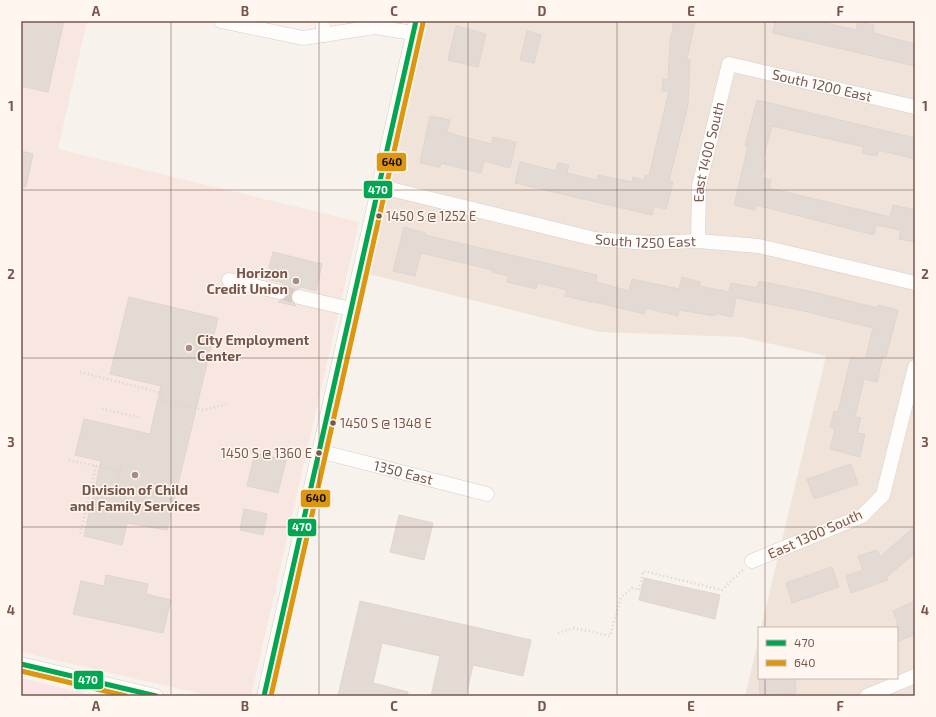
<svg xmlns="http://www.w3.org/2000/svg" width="936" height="717" font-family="'Exo 2',sans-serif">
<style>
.residential{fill:#f0e4da}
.commercial{fill:#f7e7e0}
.medical{fill:#f9e5e6}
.building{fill:#e4dad4;stroke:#e0d5ce}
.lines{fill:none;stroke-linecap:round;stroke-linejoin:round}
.minor-tunnel{stroke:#d7cbc4;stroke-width:14;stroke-dasharray:14 7;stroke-linecap:butt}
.minor-casing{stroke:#d6cec9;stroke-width:15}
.path{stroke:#dad1cf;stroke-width:2.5;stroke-dasharray:1 3;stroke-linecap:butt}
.minor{stroke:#fefdfc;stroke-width:14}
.bus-1-casing{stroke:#fff7ef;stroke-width:8}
.bus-2-casing{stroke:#fff7ef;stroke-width:8}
.bus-1{stroke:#00a651;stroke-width:5}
.bus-2{stroke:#dd960f;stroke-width:5}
.grid{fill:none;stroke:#77574c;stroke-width:1;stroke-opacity:0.55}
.bus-dot{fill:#77574c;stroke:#fff7ef;stroke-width:1.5}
.poi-dot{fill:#a48d84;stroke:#fff7ef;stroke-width:1.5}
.labels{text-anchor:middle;stroke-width:3;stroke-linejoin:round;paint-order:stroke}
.bus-label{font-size:13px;fill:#77574c;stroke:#fff7ef;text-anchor:start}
.street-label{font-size:14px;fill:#77574c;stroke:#fff7ef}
.poi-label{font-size:14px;font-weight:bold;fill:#77574c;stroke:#fff7ef;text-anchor:end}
.line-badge{stroke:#fff7ef;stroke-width:1.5}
.badge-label{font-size:11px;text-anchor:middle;font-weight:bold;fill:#fff}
.pale-badge-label{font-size:11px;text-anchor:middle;font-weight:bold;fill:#111}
.neatline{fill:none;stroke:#77574c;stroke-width:1.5}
.grid-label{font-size:13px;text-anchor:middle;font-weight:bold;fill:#77574c}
</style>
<rect width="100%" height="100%" fill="#f7f2ec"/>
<path class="residential" d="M 427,21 L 915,21 L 915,696 L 745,696 L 759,638 L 759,678 L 897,678 L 897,628 L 761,628 L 826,356 L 741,337 L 599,332 L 369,274 Z"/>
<path class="commercial" d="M 21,21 L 87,21 L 58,149 L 359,222 L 251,696 L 210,696 L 21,652 Z"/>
<path class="medical" d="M 21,678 L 84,693 L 83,696 L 21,696 Z"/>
<path class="building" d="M 21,21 L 64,21 L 48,92 L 21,86 Z
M 674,21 L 695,21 L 687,59 L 690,60 L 688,105 L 669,181 L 673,182 L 666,209 L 654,206 L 652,215 L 515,183 L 520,162 L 556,171 L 558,163 L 569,165 L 567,173 L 597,180 L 598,175 L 632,182 L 633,177 L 644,180 L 645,175 L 649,176 L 669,91 L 662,91 L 663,79 L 668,79 L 670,42 Z
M 775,21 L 827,21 L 826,23 L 856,30 L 858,21 L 874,25 L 873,33 L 915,44 L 915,66 L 773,33 Z
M 456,26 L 486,34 L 478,67 L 448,60 Z
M 527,31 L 541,35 L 534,63 L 520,60 Z
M 757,100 L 915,138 L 915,159 L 878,150 L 877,156 L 862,153 L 864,147 L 772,126 L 763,160 L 766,161 L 762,178 L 771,180 L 769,188 L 890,217 L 893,205 L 915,210 L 915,242 L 899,239 L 901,230 L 876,225 L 874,235 L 756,205 L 755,210 L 734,205 L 748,146 L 745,145 Z
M 430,116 L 450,120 L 447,132 L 456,135 L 491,144 L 493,137 L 516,142 L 510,168 L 484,161 L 481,173 L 441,163 L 440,167 L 420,163 Z
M 21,151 L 33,154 L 26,187 L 21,187 Z
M 404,227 L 425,233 L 425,235 L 597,275 L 596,282 L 629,291 L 632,279 L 679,289 L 682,277 L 700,282 L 699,286 L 729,292 L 731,283 L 757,288 L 759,281 L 813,292 L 877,308 L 878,305 L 898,310 L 886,357 L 883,356 L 877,382 L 864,379 L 855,417 L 861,418 L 857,433 L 865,434 L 860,457 L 830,449 L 835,429 L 830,427 L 834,411 L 838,412 L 851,357 L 865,360 L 873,328 L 800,310 L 736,298 L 732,317 L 715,313 L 715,316 L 679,310 L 678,316 L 646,308 L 644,314 L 591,301 L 591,302 L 565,296 L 567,290 L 538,283 L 536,289 L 507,282 L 509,276 L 492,272 L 493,270 L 421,253 L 415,276 L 393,271 Z
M 273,252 L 322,264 L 316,291 L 301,287 L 293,292 L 291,299 L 296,306 L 278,302 L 286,298 L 288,289 L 281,282 L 266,279 Z
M 129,297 L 218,318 L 167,530 L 127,523 L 122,545 L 84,536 L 101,461 L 75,455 L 84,419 L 150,434 L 161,386 L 110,374 Z
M 255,453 L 286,460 L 278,493 L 247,486 Z
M 851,464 L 858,484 L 814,499 L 807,479 Z
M 244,509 L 267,514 L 263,535 L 240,530 Z
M 399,515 L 433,523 L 424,560 L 390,552 Z
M 915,526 L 915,553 L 887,577 L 888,580 L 851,593 L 846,576 L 863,570 L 858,556 L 877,550 L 880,557 Z
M 832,567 L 839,587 L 792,603 L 786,583 Z
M 106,575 L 148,584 L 146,594 L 171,600 L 163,633 L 73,614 L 81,581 L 104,586 Z
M 644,578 L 720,595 L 715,619 L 639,600 Z
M 360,601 L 531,640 L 523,676 L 473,665 L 466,696 L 431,696 L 440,656 L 382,643 L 373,683 L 408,692 L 408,696 L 338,696 Z
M 915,601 L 915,634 L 897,642 L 897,620 L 893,611 Z
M 759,678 L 795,678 L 796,693 L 760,696 Z"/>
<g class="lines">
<path class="minor-tunnel" d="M 280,292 L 299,297"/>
<defs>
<g id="minor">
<path d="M 221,21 L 303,38 L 375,27 L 413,33"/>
<path d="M 322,21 L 324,35"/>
<path id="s1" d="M 378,186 L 595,239 L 648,243 L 698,241 L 759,246 L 915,283"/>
<path id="s2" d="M 698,241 L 699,186 L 729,64 L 915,107"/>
<path d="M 229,280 L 280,292"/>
<path d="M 299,297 L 351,309"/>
<path id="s3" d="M 319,451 L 487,494"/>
<path d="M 752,561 L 862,516 L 883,495 L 915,367"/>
<path d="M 21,664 L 156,696"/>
<path d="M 264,696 L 416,21"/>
<path d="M 867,696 L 915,676"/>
</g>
</defs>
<use href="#minor" class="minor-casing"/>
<path class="path" d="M 80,372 L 162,393 L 164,401 L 203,410 L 227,404
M 102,409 L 139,417
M 69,460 L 96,466 L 80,535
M 96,466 L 120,470
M 118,479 L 121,465
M 558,633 L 574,628 L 610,636 L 621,597 L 632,588 L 639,590 L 643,571 L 722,590 L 743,570"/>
<use href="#minor" class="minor"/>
<defs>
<path id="bus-1" d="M 21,664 L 156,696
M 264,696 L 416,21"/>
<path id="bus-2" d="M 21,671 L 126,696
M 271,696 L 423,23"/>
</defs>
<use href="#bus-1" class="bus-1-casing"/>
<use href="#bus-2" class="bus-2-casing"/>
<use href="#bus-1" class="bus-1"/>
<use href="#bus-2" class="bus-2"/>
</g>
<path class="grid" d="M 171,21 L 171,696M 319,21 L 319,696M 468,21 L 468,696M 617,21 L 617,696M 765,21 L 765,628M 21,190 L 915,190M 21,358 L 915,358M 21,527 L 915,527M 765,678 L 765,696"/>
<g class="bus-dot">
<circle cx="379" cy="216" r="3.5"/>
<circle cx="333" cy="423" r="3.5"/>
<circle cx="319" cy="453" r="3.5"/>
</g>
<g class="poi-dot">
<circle cx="296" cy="281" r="4"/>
<circle cx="189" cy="348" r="4"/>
<circle cx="135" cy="475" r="4"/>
</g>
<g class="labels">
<g class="bus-label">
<text x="386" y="221">1450 S @ 1252 E</text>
<text x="340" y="428">1450 S @ 1348 E</text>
<text x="312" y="458" text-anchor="end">1450 S @ 1360 E</text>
</g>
<g class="street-label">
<text dy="5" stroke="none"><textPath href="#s2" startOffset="276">South 1200 East</textPath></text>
<text dy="5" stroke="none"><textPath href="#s2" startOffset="90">East 1400 South</textPath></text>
<text dy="5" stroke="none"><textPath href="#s1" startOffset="274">South 1250 East</textPath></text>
<text dy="5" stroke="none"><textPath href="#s3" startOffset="87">1350 East</textPath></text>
<text transform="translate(815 534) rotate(-24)" y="5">East 1300 South</text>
</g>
<g class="poi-label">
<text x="288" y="278">Horizon<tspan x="288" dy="16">Credit Union</tspan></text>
<text x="197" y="345" text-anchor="start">City Employment<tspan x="197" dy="16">Center</tspan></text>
<text x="135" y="495" text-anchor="middle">Division of Child<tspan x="135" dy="16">and Family Services</tspan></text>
</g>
</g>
<g class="line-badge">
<rect x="376" y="152" width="31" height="20" rx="4" fill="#dd960f"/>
<rect x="363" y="180" width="30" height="19" rx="4" fill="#00a651"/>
<rect x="300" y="489" width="31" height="19" rx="4" fill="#dd960f"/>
<rect x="287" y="518" width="30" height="19" rx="4" fill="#00a651"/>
<rect x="73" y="670" width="31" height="20" rx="4" fill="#00a651"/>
</g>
<g class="badge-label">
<text x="378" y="194">470</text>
<text x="302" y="531">470</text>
<text x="88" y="684">470</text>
</g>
<g class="pale-badge-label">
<text x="392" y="166">640</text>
<text x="316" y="502">640</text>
</g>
<rect width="936" height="717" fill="none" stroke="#fff7ef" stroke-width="44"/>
<rect x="758" y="627" width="140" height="52" fill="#fff7ef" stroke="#c9b7ae"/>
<rect x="766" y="640" width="20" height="6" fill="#00a651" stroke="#c9b7ae"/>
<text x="794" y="647" font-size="12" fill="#77574c">470</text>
<rect x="766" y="660" width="20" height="6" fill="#dd960f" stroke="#c9b7ae"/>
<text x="794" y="667" font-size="12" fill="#77574c">640</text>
<rect x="22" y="22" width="892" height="673" class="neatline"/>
<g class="grid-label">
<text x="96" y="16">A</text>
<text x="245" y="16">B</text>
<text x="394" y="16">C</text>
<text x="542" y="16">D</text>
<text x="691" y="16">E</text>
<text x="840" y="16">F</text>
<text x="11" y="111">1</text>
<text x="925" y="111">1</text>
<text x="11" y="279">2</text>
<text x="925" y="279">2</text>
<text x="11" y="447">3</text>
<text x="925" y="447">3</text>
<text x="11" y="615">4</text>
<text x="925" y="615">4</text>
<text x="96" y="711">A</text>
<text x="245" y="711">B</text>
<text x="394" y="711">C</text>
<text x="542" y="711">D</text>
<text x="691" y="711">E</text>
<text x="840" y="711">F</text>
</g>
</svg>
